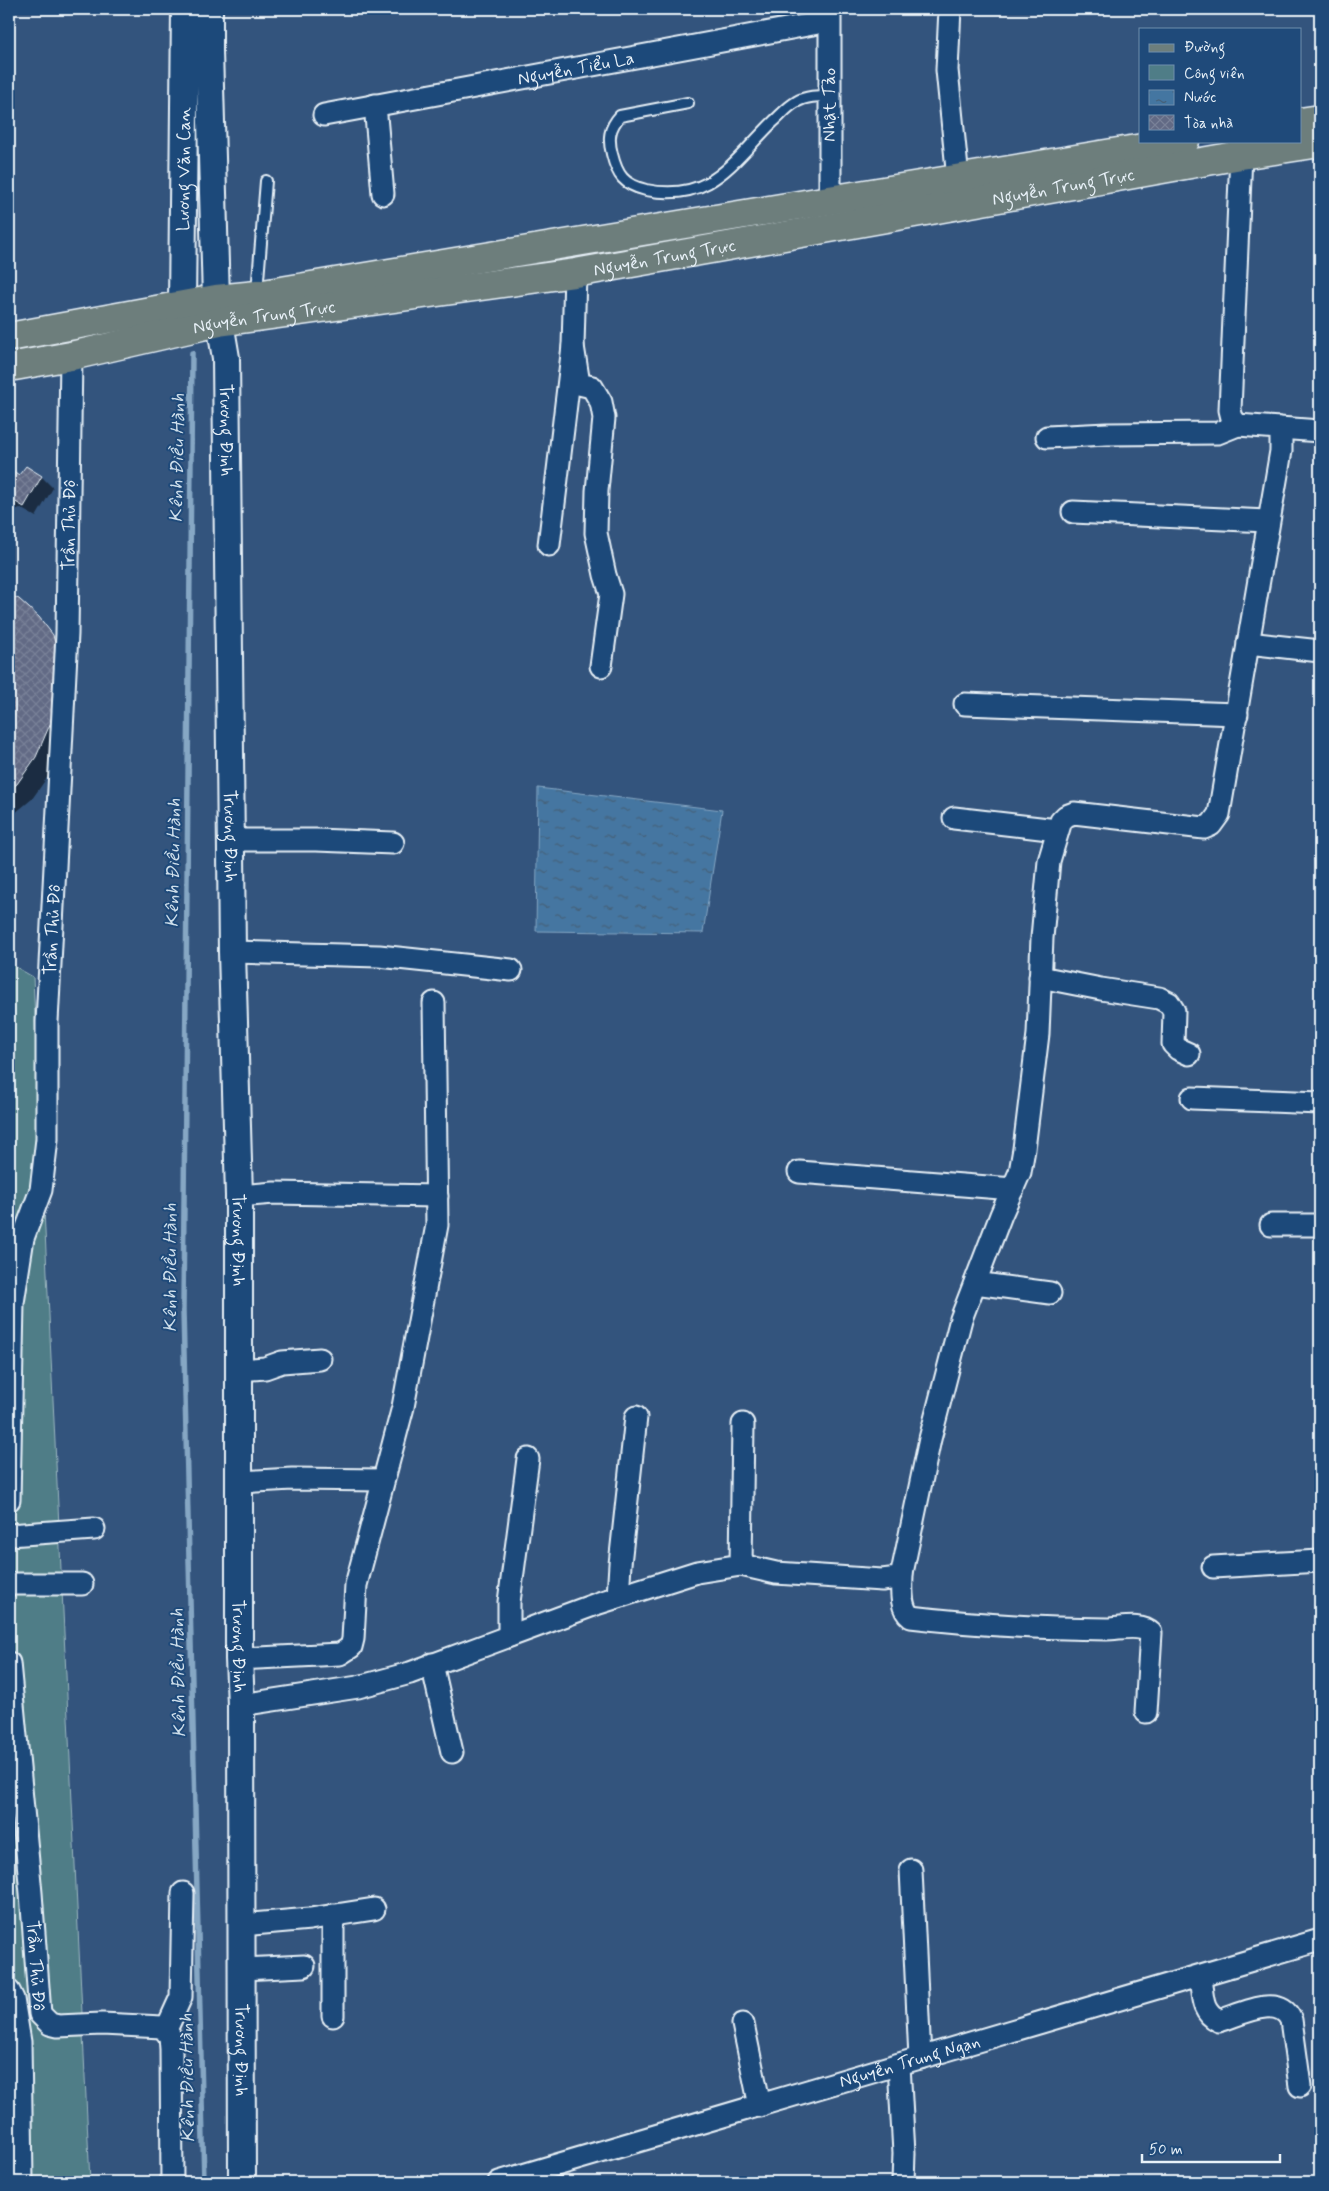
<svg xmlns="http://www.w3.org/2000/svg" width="1329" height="2191" font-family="Mynerve,sans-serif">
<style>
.green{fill:#4f7d87;stroke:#9cb7c0}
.water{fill:url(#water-ripples);stroke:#86a7c4}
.shadow{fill:#0007}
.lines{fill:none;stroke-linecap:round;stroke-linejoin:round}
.stream{stroke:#86a7c4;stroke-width:5.5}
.building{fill:url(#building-cross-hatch);stroke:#e8f1f8}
.service-casing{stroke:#e8f1f8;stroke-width:14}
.minor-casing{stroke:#e8f1f8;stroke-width:25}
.tertiary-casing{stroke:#e8f1f8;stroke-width:30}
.primary-casing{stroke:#e8f1f8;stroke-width:31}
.service{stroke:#1f4a7a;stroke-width:10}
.minor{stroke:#1f4a7a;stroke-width:21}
.tertiary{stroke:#1f4a7a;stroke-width:26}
.primary{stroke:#6d7e7c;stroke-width:28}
.labels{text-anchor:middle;stroke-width:4;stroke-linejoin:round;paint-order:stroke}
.street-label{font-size:18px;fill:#e8f1f8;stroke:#1f4a7a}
.water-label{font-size:19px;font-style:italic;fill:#cfdfeb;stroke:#1f4a7a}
</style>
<defs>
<pattern id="water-ripples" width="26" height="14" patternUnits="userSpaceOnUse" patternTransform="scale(1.25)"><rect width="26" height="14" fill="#4476a1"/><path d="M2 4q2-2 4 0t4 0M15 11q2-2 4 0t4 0" fill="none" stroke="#455f76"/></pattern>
<pattern id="building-cross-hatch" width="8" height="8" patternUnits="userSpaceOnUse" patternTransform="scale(1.25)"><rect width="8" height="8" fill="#626a85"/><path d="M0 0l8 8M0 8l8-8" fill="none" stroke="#788097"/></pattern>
</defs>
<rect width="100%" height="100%" fill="#33547d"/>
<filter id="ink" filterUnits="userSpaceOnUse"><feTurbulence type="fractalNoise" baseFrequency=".02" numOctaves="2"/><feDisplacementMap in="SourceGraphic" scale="10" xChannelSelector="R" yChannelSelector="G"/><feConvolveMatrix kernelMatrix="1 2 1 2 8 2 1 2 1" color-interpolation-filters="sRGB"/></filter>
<g filter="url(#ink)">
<path class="green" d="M 9,963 L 33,977 L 90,2182 L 9,2182 Z"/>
<path class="water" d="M 538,788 L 722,810 L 703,933 L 536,931 Z"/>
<path class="shadow" d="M 9,470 L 20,477 L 42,477 L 53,488 L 36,517 L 20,508 L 9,512 Z
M 9,596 L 19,600 L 38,618 L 67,651 L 51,772 L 32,799 L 9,818 Z"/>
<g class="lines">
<path class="stream" d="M 192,353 L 183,1310 L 204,2182"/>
</g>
<path class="building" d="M 26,466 L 42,476 L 24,507 L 9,498 L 9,468 L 19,475 Z
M 9,595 L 19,599 L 39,617 L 53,635 L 58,657 L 54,715 L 36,757 L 17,784 L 9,790 Z"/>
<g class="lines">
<defs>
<path id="service" d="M 688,103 L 620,116 C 609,128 608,139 612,154 C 617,175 624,185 646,190 C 711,203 732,162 773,122 C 780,116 787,107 796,102 C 806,96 818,96 829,96
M 257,292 L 266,181"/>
<g id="minor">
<path d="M 830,9 L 830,201"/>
<path d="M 950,9 L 947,70 L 958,179"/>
<path d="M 375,105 L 383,194"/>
<path id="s1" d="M 324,115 L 829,21"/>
<path d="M 573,346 L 579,384 L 592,387 L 601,402 L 604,418 L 597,491 L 596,533 L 605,575 L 611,594 L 601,666"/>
<path d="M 1279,428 L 1320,431"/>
<path d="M 1047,437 L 1107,434 L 1218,433 L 1238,425"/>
<path d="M 1073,512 L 1267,521"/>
<path d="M 549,545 L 573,346 L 575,273"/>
<path d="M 1248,643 L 1320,651"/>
<path d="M 965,704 L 1237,714"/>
<path d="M 954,818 L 1057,830"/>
<path d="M 231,840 L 316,840 L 393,843"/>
<path d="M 232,952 L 379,956 L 511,970"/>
<path d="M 1040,977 L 1101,989 L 1159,998 L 1169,1003 L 1174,1011 L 1173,1044 L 1178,1049 L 1189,1054"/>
<path d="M 1192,1098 L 1320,1103"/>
<path d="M 799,1172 L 1013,1189"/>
<path d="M 239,1196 L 274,1193 L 437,1196"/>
<path d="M 1271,1225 L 1320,1225"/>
<path d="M 975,1283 L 1050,1293"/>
<path d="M 240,1370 L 265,1368 L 282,1362 L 320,1359"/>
<path d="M 240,1482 L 292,1479 L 383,1480"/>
<path id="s2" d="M 9,1500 L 13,1303 L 23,1238 L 41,1190 L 47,1139 L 47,1022 L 67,634 L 71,356"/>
<path d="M 9,1535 L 94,1529"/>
<path d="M 741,1565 L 743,1424"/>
<path d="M 1213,1567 L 1320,1561"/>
<path d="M 902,1573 C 902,1587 899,1608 911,1617 C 975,1625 1042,1628 1107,1629 C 1120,1629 1141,1623 1151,1633 L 1146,1712"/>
<path d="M 9,1584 L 82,1584"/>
<path d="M 618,1597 L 620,1564 L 636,1417"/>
<path d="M 509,1636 L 509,1602 L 528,1459"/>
<path d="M 239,1659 L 340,1654 L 351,1647 L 353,1639 L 356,1585 L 403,1407 L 437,1225 L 434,1003"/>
<path id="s3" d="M 9,1663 L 31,1893 L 40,2014 L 50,2024 L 58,2026 L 102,2024 L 162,2027 L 170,2036 L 171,2049 L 172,2182"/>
<path d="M 432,1664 L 452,1752"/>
<path d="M 241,1705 L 358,1687 L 410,1673 L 599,1603 L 697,1572 L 741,1565 L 776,1573 L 882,1580 L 898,1578 L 902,1573 L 930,1439 L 961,1319 L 1001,1215 L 1020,1172 L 1024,1149 L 1038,1034 L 1042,938 L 1049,861 L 1061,821 L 1066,816 L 1074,813 L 1204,828 L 1211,825 L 1219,814 L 1281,451 L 1281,435 L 1279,428 L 1238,425 L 1232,418 L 1230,410 L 1241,155"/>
<path d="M 911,1870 L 920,2058"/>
<path d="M 333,1915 L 333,2016"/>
<path d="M 241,1925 L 310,1919 L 374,1909"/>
<path d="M 241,1969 L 304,1966"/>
<path d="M 1200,1976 C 1203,1995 1200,2012 1219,2021 C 1240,2015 1279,1993 1291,2020 L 1300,2086"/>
<path d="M 9,1991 L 13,1999 L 20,2042 L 22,2182"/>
<path d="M 743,2024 L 760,2106"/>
<path d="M 166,2030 L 181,1997 L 183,1893"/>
<path d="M 899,2065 L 904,2153 L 903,2182"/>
<path id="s4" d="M 499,2182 L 1320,1940"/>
</g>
<g id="tertiary">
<path id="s5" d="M 209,9 L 209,51 L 216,299 L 226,358 L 232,952 L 239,1196 L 239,1659 L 241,1705 L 242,2182"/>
<path id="s6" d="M 184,328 L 182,305 L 185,9"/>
</g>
<g id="primary">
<path d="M 1300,122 L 1320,119"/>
<path d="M 9,337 L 216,299 L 257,295 L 1185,141"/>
<path id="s7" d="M 9,367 L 71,356 L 219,322 L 575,273 L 1241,155 L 1320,143"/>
</g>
</defs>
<use href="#service" class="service-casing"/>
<use href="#minor" class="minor-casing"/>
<use href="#tertiary" class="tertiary-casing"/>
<use href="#primary" class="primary-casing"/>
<use href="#service" class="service"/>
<use href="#minor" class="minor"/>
<use href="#tertiary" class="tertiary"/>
<use href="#primary" class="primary"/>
</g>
</g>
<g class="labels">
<g class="street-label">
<text dy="6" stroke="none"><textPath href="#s1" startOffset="256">Nguyễn Tiểu La</textPath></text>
<text transform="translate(829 105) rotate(-90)" y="6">Nhật Tảo</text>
<text dy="6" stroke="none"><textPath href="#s6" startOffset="159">Lương Văn Can</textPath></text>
<text dy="6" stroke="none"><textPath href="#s7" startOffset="1070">Nguyễn Trung Trực</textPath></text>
<text dy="6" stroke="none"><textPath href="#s7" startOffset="665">Nguyễn Trung Trực</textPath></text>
<text dy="6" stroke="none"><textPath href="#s7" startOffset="260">Nguyễn Trung Trực</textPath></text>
<text dy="6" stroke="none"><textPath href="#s5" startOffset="422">Trương Định</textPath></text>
<text dy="6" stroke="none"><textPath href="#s2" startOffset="980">Trần Thủ Độ</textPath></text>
<text dy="6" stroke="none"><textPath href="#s5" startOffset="828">Trương Định</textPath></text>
<text dy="6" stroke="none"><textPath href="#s2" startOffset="575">Trần Thủ Độ</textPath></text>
<text dy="6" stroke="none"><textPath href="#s5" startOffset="1232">Trương Định</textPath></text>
<text dy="6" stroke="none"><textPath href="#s5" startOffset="1638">Trương Định</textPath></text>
<text dy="6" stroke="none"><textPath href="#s3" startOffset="304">Trần Thủ Độ</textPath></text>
<text dy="6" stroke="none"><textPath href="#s5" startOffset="2042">Trương Định</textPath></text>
<text dy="6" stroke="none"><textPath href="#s4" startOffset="428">Nguyễn Trung Ngạn</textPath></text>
</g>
<g class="water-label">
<text transform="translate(176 458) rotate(-89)" y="7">Kênh Điều Hành</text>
<text transform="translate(172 863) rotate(-89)" y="7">Kênh Điều Hành</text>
<text transform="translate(169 1268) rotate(-90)" y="7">Kênh Điều Hành</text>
<text transform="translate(177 1673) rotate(-91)" y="7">Kênh Điều Hành</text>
<text transform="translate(186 2078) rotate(-91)" y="7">Kênh Điều Hành</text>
</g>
</g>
<rect width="1329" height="2191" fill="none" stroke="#1f4a7a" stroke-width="30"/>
<rect x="15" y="15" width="1299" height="2161" fill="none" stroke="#e8f1f8" stroke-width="2" filter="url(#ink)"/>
<rect x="1139" y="28" width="162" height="115" fill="#1f4a7a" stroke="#6f8dac"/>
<rect x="1149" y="44" width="25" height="8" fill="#6d7e7c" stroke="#6f8dac"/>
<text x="1184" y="52" font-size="15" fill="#e8f1f8">Đường</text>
<rect x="1149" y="65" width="25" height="15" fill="#4f7d87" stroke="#6f8dac"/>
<text x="1184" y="78" font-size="15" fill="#e8f1f8">Công viên</text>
<rect x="1149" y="90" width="25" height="15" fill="url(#water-ripples)" stroke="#6f8dac"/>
<text x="1184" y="102" font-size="15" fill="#e8f1f8">Nước</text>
<rect x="1149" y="115" width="25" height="15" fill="url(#building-cross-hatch)" stroke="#6f8dac"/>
<text x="1184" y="128" font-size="15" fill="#e8f1f8">Tòa nhà</text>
<path d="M1142 2154v8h138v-8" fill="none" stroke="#e8f1f8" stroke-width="2.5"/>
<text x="1149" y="2154" font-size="15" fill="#e8f1f8" stroke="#1f4a7a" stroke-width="4" paint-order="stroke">50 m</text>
</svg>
